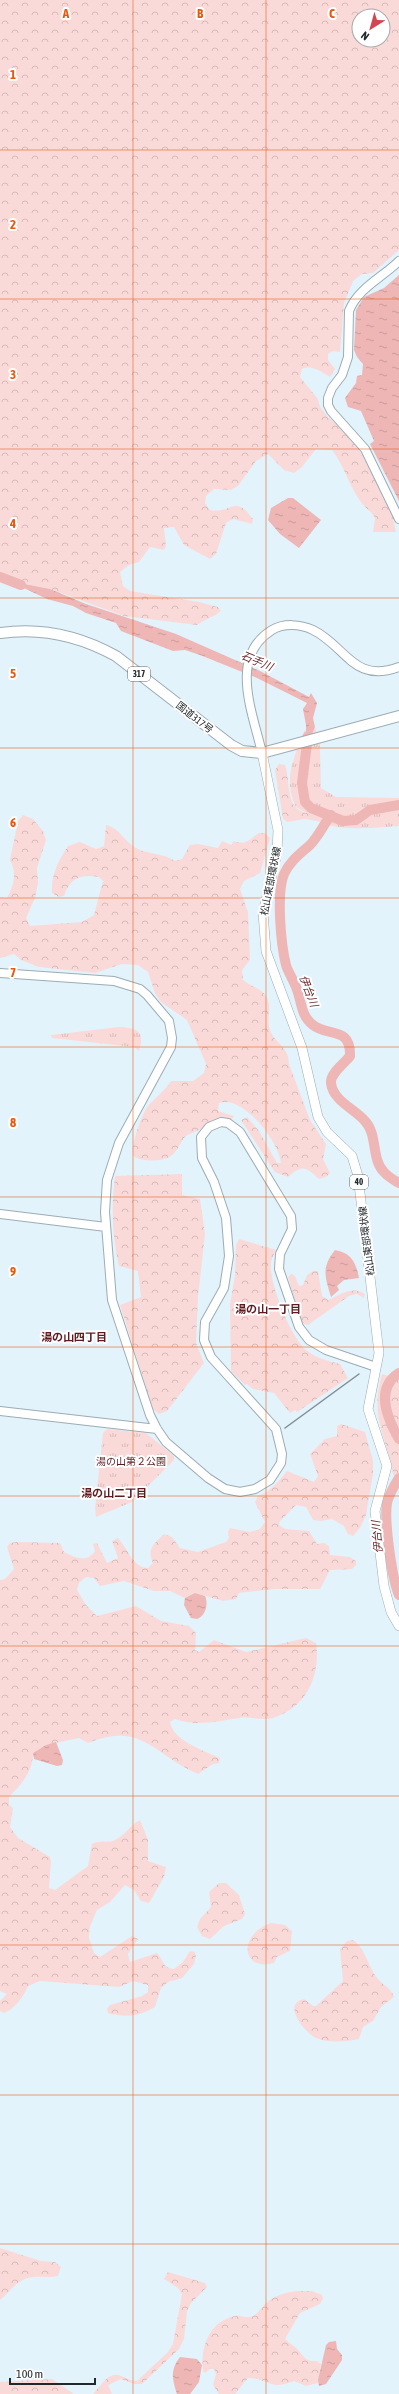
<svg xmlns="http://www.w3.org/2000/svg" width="399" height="2394" font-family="'Asap Condensed','Noto Sans JP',sans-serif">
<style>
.grass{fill:url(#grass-tufts)}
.forest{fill:url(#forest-crowns);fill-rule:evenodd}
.water{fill:url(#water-ripples)}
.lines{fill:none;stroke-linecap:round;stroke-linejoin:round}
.river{stroke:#eeb6b5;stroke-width:10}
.secondary-casing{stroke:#9cacb4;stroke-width:10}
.primary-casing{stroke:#9cacb4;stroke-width:10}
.highway-casing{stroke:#9cacb4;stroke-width:12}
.secondary{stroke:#fff;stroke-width:8}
.primary{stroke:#fff;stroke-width:9}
.highway{stroke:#fff;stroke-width:10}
.rail{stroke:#828e94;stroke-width:1.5}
.grid{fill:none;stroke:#e8590c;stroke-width:1;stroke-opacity:0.55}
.labels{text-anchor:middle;stroke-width:4;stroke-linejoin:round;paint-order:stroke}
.shield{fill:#fff;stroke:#64686b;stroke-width:1}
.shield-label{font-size:9px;font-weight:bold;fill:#21282b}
.street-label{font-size:10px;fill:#21282b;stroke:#fff}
.park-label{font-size:10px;fill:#5a1a1f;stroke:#fff}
.water-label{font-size:11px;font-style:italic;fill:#69282b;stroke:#fff}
.neighbourhood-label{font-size:11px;font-weight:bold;fill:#5f191f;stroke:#fff}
.grid-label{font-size:13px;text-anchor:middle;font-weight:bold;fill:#e8590c;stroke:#fff;stroke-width:4;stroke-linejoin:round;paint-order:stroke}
</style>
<defs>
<pattern id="grass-tufts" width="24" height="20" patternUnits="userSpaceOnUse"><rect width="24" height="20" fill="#fadad9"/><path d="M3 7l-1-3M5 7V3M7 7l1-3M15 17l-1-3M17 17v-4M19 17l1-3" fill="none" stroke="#d6bbba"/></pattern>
<pattern id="forest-crowns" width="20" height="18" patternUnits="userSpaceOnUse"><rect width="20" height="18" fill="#fadad9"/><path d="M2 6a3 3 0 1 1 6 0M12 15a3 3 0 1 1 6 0" fill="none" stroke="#d6bbba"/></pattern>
<pattern id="water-ripples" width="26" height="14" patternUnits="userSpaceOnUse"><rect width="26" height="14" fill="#eeb6b5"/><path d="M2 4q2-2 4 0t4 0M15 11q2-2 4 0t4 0" fill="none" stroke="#cc9c9c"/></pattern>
</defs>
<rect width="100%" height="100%" fill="#e2f3fc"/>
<path class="grass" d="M 315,727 L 320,747 L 321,788 L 336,797 L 399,798 L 399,826 C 371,828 347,831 320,823 L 322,822 L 296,807 C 282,778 295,756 305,729 L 306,748 Z
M 119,1027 C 138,1028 145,1031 139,1051 L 134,1047 L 52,1038 L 51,1035 Z
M 107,1429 L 146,1433 L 174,1456 L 174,1460 L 132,1502 L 96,1517 L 95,1508 L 103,1433 Z"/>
<path class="forest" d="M 0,0 L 399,0 L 399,250 L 373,273 L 362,274 L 353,281 L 344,303 L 340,352 L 333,351 L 328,354 L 328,360 L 335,369 L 330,377 C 322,372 311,364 302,369 L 300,377 L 318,399 L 320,407 L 328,417 L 354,440 L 391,509 L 396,532 L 373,532 L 375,518 C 371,511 365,508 361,502 C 349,486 344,465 332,450 L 316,449 L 302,467 L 294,473 L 284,470 L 268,454 L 256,461 L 238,486 L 231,490 L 214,489 L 206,496 L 205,503 L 210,510 C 234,514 233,493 253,519 L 252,524 L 233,519 L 226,523 L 216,554 L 210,559 L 184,545 L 174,527 L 164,528 L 166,546 L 164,550 L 150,547 L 139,562 L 129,565 L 120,572 L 123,586 L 130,591 L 199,602 L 218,607 L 221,611 C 214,617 205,619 197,625 L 124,616 L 50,589 L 9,581 L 0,573 ZM 359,16 L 383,16 L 383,40 L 359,40 Z
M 279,764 L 285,765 C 290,777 286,802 299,810 C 305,814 313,813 320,817 L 322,822 L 305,819 L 287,822 L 283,819 L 275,770 Z
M 23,815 L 33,819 L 43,831 L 46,840 L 37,868 L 38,883 L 35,898 L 26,918 L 30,926 L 82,922 L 94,915 L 103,881 L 99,877 C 81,874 70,878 64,896 L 59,897 L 52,893 C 51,875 58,861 68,846 L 80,842 L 96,849 L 104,846 L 106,825 C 120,828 125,843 138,849 C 151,855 163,853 175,861 L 182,859 L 190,845 L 198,844 L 218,848 L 222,841 L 231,845 L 234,841 C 247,846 249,839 259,833 L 265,833 L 270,838 L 260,873 L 244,881 L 240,889 L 248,912 L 250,960 L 242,970 L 243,980 C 250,986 261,988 266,996 C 273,1007 266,1018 270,1030 C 275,1044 289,1046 289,1064 L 310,1120 L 326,1144 L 323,1159 L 330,1173 L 326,1177 L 319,1179 C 306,1167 302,1164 288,1177 L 275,1172 L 241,1120 L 247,1117 L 259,1131 L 277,1163 L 281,1163 C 279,1142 243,1094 219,1103 L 218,1111 L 234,1116 L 231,1120 C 215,1116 210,1125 197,1131 C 193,1133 187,1134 184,1138 C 179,1145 178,1150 171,1156 C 163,1162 141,1162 133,1156 C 130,1148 142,1113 148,1106 C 156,1097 164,1092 171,1081 L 193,1081 L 204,1073 L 206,1064 L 187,1020 L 161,1002 L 155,993 L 148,972 L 138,965 L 122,964 L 95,973 L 39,967 L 21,960 L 14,954 L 0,958 L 0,897 L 7,898 C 14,885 17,874 10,860 L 18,821 Z
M 182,1174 L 182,1195 L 200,1199 L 205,1234 L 198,1297 L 196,1343 L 204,1363 L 167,1411 L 159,1414 L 153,1409 L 120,1305 L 141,1297 L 138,1271 L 119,1266 C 112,1236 111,1207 115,1176 Z
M 239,1239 L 276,1250 C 274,1254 272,1258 271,1262 C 268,1281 291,1338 306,1350 C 316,1358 328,1361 340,1364 L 348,1378 L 297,1412 L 295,1410 L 290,1413 L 274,1393 L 253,1389 L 247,1384 L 245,1385 L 231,1371 L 230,1305 L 235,1275 L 236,1245 Z
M 313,1271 L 318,1271 L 322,1296 L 328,1300 C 340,1295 352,1285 365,1294 L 364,1298 L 357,1294 L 349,1296 L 308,1325 L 302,1323 L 288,1277 L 291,1274 L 295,1276 L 299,1286 L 303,1285 L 307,1275 Z
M 382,1374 L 399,1379 L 399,1481 L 394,1478 C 387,1436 369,1418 382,1374 Z
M 341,1424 L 365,1432 L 373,1461 L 373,1474 L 366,1515 L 360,1528 L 353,1536 L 348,1534 L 344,1526 L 332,1519 L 321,1521 L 313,1520 L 306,1507 L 296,1505 L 280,1521 L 279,1525 L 285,1529 L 309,1531 L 317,1544 L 324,1543 L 329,1546 L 330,1555 L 350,1557 L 356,1561 L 356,1565 L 352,1569 L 330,1570 L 320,1589 L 275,1589 L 239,1593 L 236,1599 L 223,1601 L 195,1593 L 185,1598 L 170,1591 L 154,1591 L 124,1581 L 100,1586 L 94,1578 L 86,1577 L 79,1583 L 77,1590 L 86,1605 L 97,1616 L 136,1606 L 161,1621 L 189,1626 L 196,1633 L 195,1650 L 199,1652 L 214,1640 L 246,1652 L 306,1638 L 316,1643 C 321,1676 306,1708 273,1718 C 261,1721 250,1716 239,1718 C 219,1721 195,1727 175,1719 L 170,1722 C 173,1741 205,1751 220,1758 L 219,1763 L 213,1764 L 198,1774 C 153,1755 143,1721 88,1743 L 79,1738 L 46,1745 L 33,1753 C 33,1771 22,1784 9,1797 L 9,1805 L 13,1808 L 10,1827 L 18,1838 L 50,1857 L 51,1862 L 49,1888 L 55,1890 L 88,1866 L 92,1844 C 99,1840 105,1843 113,1841 C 125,1836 130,1825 140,1820 L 148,1840 L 148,1861 L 166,1867 L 164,1877 L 149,1903 L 141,1901 L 134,1890 L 125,1885 L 110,1902 L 97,1910 L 90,1926 L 89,1938 L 94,1953 L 100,1957 L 132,1936 L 138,1939 L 128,1954 L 130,1962 L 157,1953 C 164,1960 162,1968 174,1969 L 183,1962 L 190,1951 L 195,1952 L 196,1956 L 194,1964 L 182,1978 L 168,1982 L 161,1988 L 155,2007 C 140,2016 126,2018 108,2013 L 107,2009 L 110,2005 L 142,1996 L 148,1992 L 148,1985 L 133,1981 L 119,1987 L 40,1981 L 28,1986 C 24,1996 15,2009 4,2013 L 0,2011 L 0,2001 L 7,1994 L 0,1991 L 0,1580 L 5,1579 L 14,1569 L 7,1547 L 10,1543 L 16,1542 L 60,1543 L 64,1552 C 76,1558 87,1563 95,1551 L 93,1544 L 97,1543 L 107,1563 L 118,1558 L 112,1541 L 118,1538 C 128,1549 133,1568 148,1568 L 153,1563 C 146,1549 154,1544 164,1534 L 172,1537 L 180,1548 L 198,1552 L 226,1542 L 229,1538 L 228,1532 L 230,1528 L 250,1532 L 260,1529 L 265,1522 L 255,1502 L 258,1496 C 271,1491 278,1482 287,1471 L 314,1482 L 318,1476 L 310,1454 L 325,1439 L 337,1436 L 337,1426 Z
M 219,1883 L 226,1883 L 239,1895 L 245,1914 L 242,1919 L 224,1926 L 210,1939 L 202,1936 L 197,1927 L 200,1919 L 211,1907 L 209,1892 Z
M 271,1923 L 285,1925 L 292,1931 L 290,1951 L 277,1957 L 274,1963 C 241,1972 238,1934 271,1923 Z
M 353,1940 C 366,1949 368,1967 378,1979 C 383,1985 392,1989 394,1997 L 381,2007 L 373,2021 L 363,2027 L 359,2039 C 347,2042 327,2043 316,2038 C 305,2033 281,2004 304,1999 L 313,2006 L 316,2006 L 343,1981 L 340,1949 L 347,1941 Z
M 0,2248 L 41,2261 L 55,2262 L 61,2267 L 58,2276 C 49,2278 42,2276 33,2277 C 18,2278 10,2292 0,2300 Z
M 168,2272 L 205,2283 L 207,2287 L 191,2303 L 187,2311 L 184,2339 L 179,2349 L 142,2384 L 134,2384 L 121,2379 L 108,2385 L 112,2394 L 93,2394 C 100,2387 109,2370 121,2376 C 127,2378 131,2381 137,2381 L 168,2352 L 173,2344 L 182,2294 L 178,2288 L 164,2279 Z
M 297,2291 L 312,2291 L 322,2295 L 323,2299 L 320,2304 L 300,2313 L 285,2339 C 289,2343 293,2345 297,2349 C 305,2356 304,2362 317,2361 L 321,2364 L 318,2383 L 306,2386 L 294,2381 C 269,2391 270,2379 248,2378 L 235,2394 L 219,2394 L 213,2385 L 216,2374 L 214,2369 L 210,2369 L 205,2373 L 203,2371 C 200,2348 209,2321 235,2316 C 240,2315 245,2318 250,2317 C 258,2315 261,2308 266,2303 C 275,2295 285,2293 297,2291 Z
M 52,2379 L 74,2394 L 0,2394 L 0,2382 Z"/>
<path class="water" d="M 399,275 L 399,501 L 370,444 L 374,441 L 361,411 L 348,407 L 345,398 L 356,383 L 357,376 L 362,375 L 363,364 L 357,357 L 354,350 L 356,310 L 364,297 L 384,288 Z
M 288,498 L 293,498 L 321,520 L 299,548 L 280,534 L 268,520 L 271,508 Z
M 9,581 L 50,589 L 86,604 L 176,634 L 260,671 L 309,697 L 311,693 L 317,703 L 313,718 L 315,727 L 306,749 L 306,725 L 303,709 L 307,703 L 257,678 L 200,655 L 185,650 L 173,651 L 121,631 L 116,623 L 86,613 L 73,606 L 47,599 Z
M 335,1250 C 351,1253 356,1262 359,1278 L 344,1280 L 337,1286 L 339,1290 L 331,1297 C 325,1276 321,1268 335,1250 Z
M 195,1593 L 205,1596 C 209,1605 205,1616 197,1619 L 191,1618 L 184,1605 L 185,1598 Z
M 56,1742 L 63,1760 L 62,1765 L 57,1766 L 34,1759 L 33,1753 L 46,1745 Z
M 336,2341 L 337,2349 L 342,2355 L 342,2360 L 326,2384 L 319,2386 L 318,2380 L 326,2345 L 329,2342 Z
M 180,2357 L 197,2359 L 202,2365 L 199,2382 L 190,2394 L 177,2394 C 172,2379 170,2370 180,2357 Z"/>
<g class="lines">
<path class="river" d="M 0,577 L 21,585
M 308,736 L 302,783 L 305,802 L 311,808 L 343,821 L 356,820 L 370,810 L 399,805
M 331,815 C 324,824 318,837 310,845 C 300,854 290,861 284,874 C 276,893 281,945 286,965 C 288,972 293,979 296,987 C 302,1001 300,1015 313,1025 C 328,1037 351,1026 350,1056 C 345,1063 330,1073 331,1083 C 333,1101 355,1109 365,1121 C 378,1135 371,1159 384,1172 C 388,1177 394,1180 399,1183
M 399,1373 C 374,1389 388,1420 399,1439
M 399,1478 C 394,1486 389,1494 387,1503 C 384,1521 392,1579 399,1595"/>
<defs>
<path id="secondary" d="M 399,261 C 383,277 358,288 349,311 L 348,357 L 342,375 L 332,388 L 328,398 L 328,405 L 331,411 L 365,449 L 399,519
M 262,753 C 253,713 228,657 272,630 C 284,623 300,624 313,630 C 346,646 353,684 399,667
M 0,973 L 114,981 L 140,989 L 147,995 L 169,1021 L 172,1038 L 171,1047 L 119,1143 L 107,1180 L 105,1212 L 112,1300 L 150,1415 L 157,1429 L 166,1442 L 208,1478 L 225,1489 L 240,1492 L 255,1489 L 270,1480 L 281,1463 L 282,1454 L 276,1429 L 211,1357 L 204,1340 L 205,1322 L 224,1288 L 229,1256 L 226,1218 L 214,1182 L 202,1158 L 201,1137 L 209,1127 L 221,1122 L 228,1123 L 240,1132 L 291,1216 L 292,1229 L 280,1254 L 279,1269 L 299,1327 L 309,1340 L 326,1350 L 376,1367
M 0,1214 L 106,1227
M 0,1411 L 157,1429"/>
<path id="primary" d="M 262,753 L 278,830 L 277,853 L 263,913 L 266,951 L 302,1048 L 318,1117 L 327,1132 L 352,1156 L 358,1176 L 379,1353 L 368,1409 L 387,1466 L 375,1511 L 384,1586 L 391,1612 L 399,1626"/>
<path id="highway" d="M 0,633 C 41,627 80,636 116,656 L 231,745 L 242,751 L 262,753 L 399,716"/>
</defs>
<use href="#secondary" class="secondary-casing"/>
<use href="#primary" class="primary-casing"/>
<use href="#highway" class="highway-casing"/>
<use href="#secondary" class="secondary"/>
<use href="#primary" class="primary"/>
<use href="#highway" class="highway"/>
<path class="rail" d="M 285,1428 L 359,1374"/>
</g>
<path class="grid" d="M 133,0 L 133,2394M 266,0 L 266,2394M 0,150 L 399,150M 0,299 L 399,299M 0,449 L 399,449M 0,598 L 399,598M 0,748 L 399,748M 0,898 L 399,898M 0,1047 L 399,1047M 0,1197 L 399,1197M 0,1347 L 399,1347M 0,1496 L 399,1496M 0,1646 L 399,1646M 0,1796 L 399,1796M 0,1945 L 399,1945M 0,2095 L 399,2095M 0,2244 L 399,2244"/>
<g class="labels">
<g class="shield">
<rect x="128" y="667" width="22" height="14" rx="3"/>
<rect x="350" y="1175" width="18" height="14" rx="3"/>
</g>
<g class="shield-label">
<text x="139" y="677">317</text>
<text x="359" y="1185">40</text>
</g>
<g class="street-label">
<text transform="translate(195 717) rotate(38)" y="4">国道317号</text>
<text transform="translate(270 881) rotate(-79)" y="4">松山東部環状線</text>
<text transform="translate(366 1241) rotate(-97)" y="4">松山東部環状線</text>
</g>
<g class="park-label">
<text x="131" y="1465">湯の山第２公園</text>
</g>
<g class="water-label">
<text transform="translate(257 661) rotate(23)" y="4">石手川</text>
<text transform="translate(309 991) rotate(69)" y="4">伊台川</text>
<text transform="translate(377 1537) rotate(-95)" y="4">伊台川</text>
</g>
<g class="neighbourhood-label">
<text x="268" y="1313">湯の山一丁目</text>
<text x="74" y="1341">湯の山四丁目</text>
<text x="114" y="1497">湯の山二丁目</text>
</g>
</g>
<g class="grid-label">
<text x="66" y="18">A</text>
<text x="200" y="18">B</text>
<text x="332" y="18">C</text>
<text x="13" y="79">1</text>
<text x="13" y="229">2</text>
<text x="13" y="379">3</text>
<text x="13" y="528">4</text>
<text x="13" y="678">5</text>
<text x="13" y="827">6</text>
<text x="13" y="977">7</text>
<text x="13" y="1127">8</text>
<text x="13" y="1276">9</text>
</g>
<g transform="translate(371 28) rotate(217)"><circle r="19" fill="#ffffff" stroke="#a6a9aa"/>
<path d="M0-3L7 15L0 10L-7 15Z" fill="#d54450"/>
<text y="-6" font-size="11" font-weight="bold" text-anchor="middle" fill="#21282b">N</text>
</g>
<path d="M10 2378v6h85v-6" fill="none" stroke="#21282b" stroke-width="2"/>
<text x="16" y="2378" font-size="12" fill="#21282b" stroke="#ffffff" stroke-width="3" paint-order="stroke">100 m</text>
</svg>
